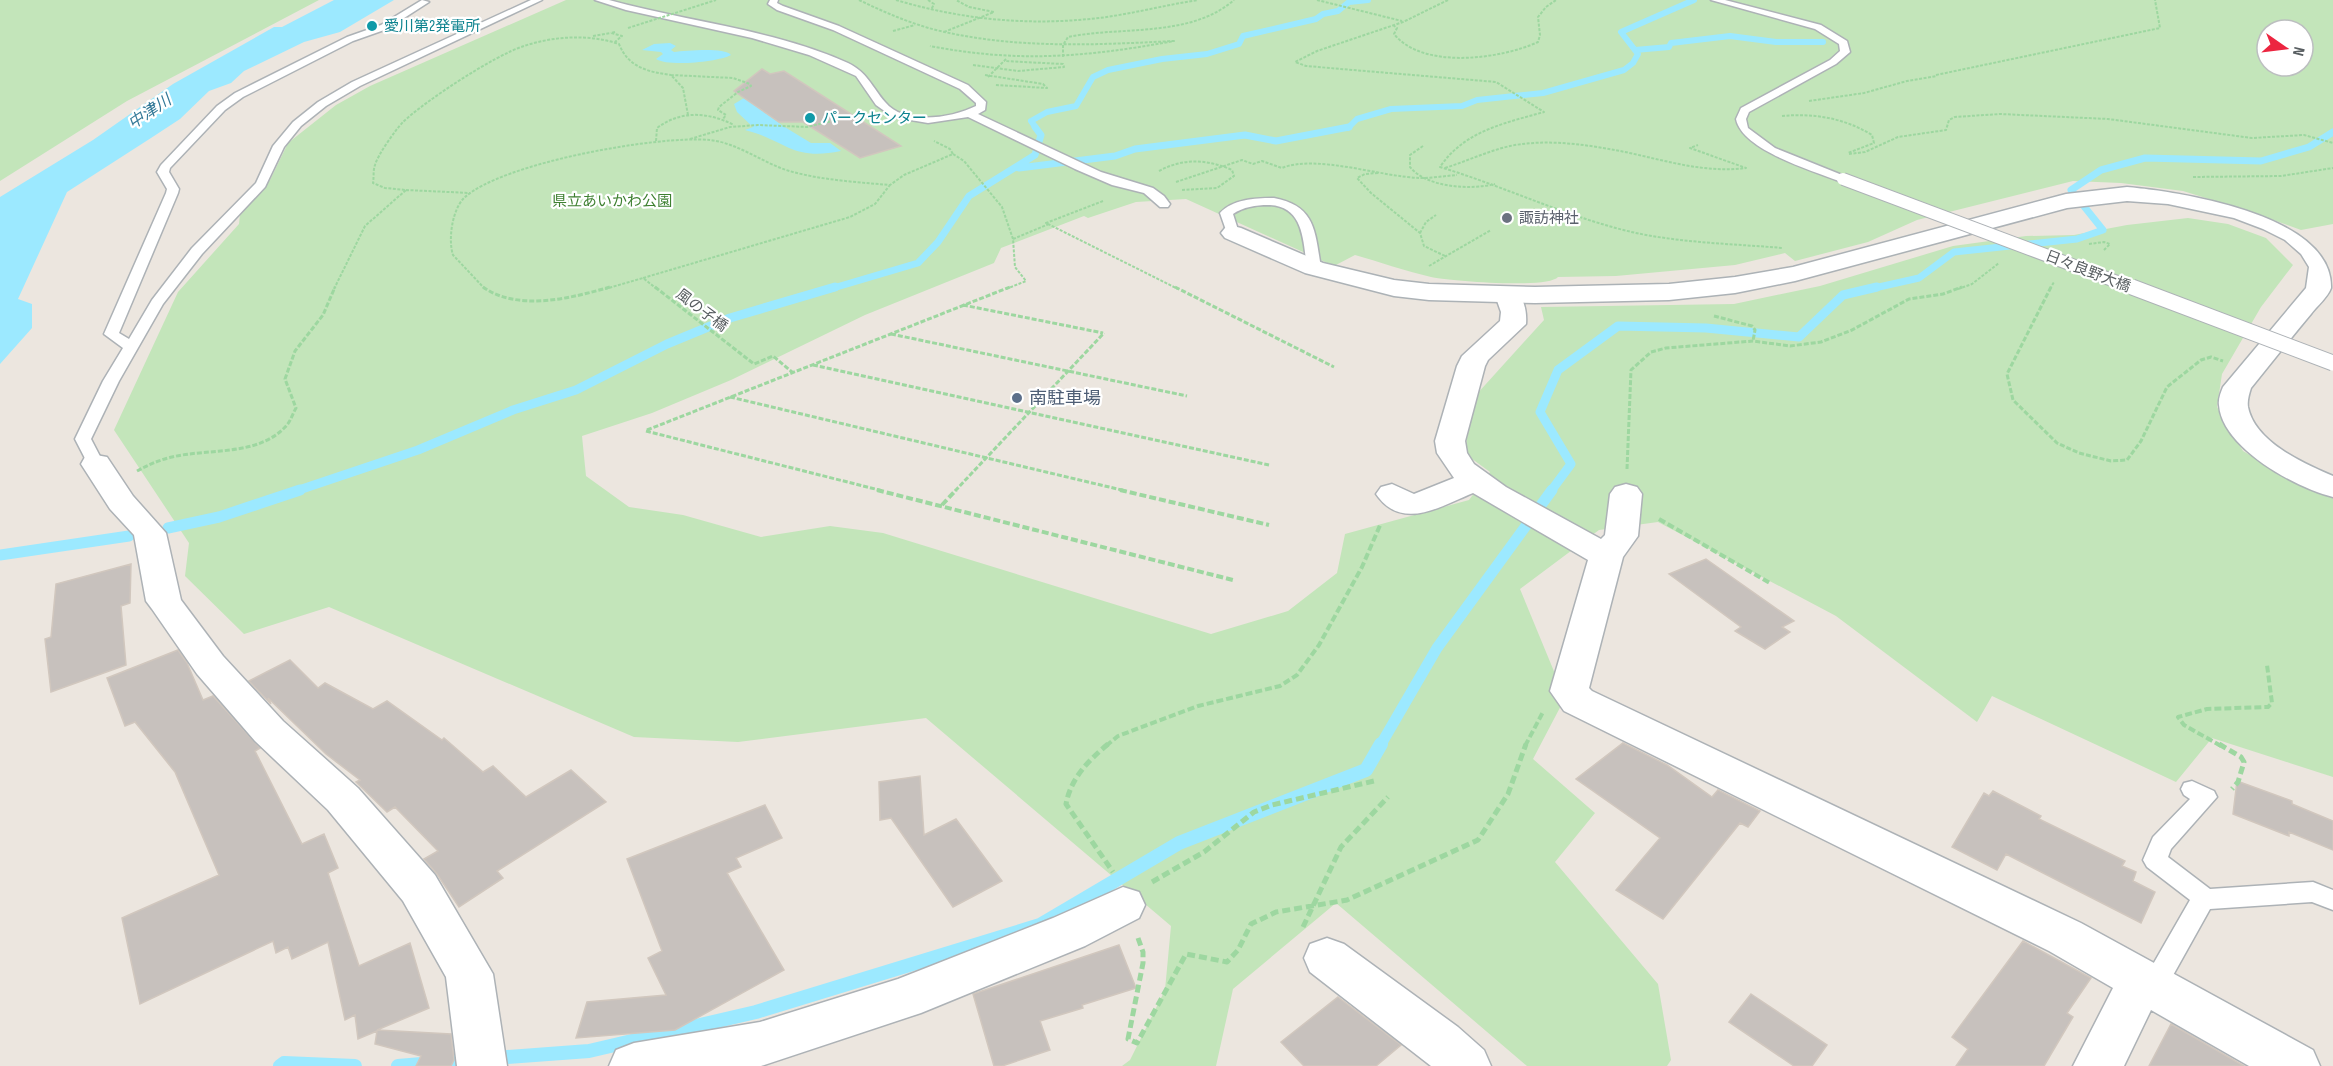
<svg xmlns="http://www.w3.org/2000/svg" width="2333" height="1066" font-family="'Sofia Sans Condensed','Noto Sans JP',sans-serif">
<style>
.green{fill:#c3e5ba;fill-rule:evenodd}
.water{fill:#9ce9ff}
.lines{fill:none;stroke-linecap:round;stroke-linejoin:round}
.stream-far4{stroke:#9ce9ff;stroke-width:6}
.stream-far3{stroke:#9ce9ff;stroke-width:7}
.stream-far2{stroke:#9ce9ff;stroke-width:9}
.stream-far1{stroke:#9ce9ff;stroke-width:11}
.stream{stroke:#9ce9ff;stroke-width:14}
.building{fill:#c7c1bd;stroke:#d1c7be;stroke-width:1.5}
.lane-casing{stroke:#adb2b6;stroke-width:3}
.street-casing{stroke:#adb2b6;stroke-width:3}
.secondary-casing{stroke:#acb2b6;stroke-width:3}
.path-far3{stroke:#9dd7a0;stroke-width:2;stroke-dasharray:3 1.5;stroke-linecap:butt}
.path-far2{stroke:#9dd7a0;stroke-width:3;stroke-dasharray:5 2;stroke-linecap:butt}
.path-far1{stroke:#9dd7a0;stroke-width:4;stroke-dasharray:7 3;stroke-linecap:butt}
.path{stroke:#9dd7a0;stroke-width:5;stroke-dasharray:8 4;stroke-linecap:butt}
.lane{fill:#fff;fill-rule:evenodd}
.street{fill:#fff;fill-rule:evenodd}
.secondary{fill:#fff;fill-rule:evenodd}
.lane-bridge-far1-casing{stroke:#adb2b6;stroke-width:14;stroke-linecap:butt}
.lane-bridge-casing{stroke:#adb2b6;stroke-width:17;stroke-linecap:butt}
.path-bridge{stroke:#9dd7a0;stroke-width:2;stroke-dasharray:3 1.5;stroke-linecap:butt}
.lane-bridge-far1{stroke:#fff;stroke-width:12}
.lane-bridge{stroke:#fff;stroke-width:15}
.culture-dot{fill:#0f9aa8;stroke:#fff;stroke-width:2}
.worship-dot{fill:#6b7280;stroke:#fff;stroke-width:2}
.service-dot{fill:#5c6f8a;stroke:#fff;stroke-width:2}
.labels{text-anchor:middle;stroke-width:4.5;stroke-linejoin:round;paint-order:stroke}
.far-culture-label{font-size:15px;fill:#0d838f;stroke:#fff;text-anchor:start}
.far-park-label{font-size:15px;fill:#3e8031;stroke:#fff}
.far-worship-label{font-size:15px;fill:#5b616d;stroke:#fff;text-anchor:start}
.far-street-label{font-size:15px;fill:#585e61;stroke:#fff}
.far-water-label{font-size:16px;font-style:italic;fill:#327897;stroke:#fff}
.service-label{font-size:18px;fill:#4e5e75;stroke:#fff;text-anchor:start}
</style>
<rect width="100%" height="100%" fill="#ece6df"/>
<path class="green" d="M 0,0 L 319,0 L 127,101 L 0,181 Z
M 566,0 L 2333,0 L 2333,224 L 2301,230 L 2251,212 L 2183,191 L 2121,183 L 2073,181 L 1917,220 L 1868,242 L 1795,261 L 1785,253 L 1735,265 L 1616,276 L 1558,277 C 1548,289 1449,281 1431,277 C 1405,271 1380,262 1355,255 L 1334,266 L 1186,199 L 1136,202 L 1088,218 L 1084,216 L 1001,248 L 994,263 L 865,315 L 731,380 L 652,413 L 582,436 L 586,476 L 629,507 L 683,515 L 761,537 L 830,526 L 883,533 L 1211,634 L 1288,611 L 1337,573 L 1345,534 L 1469,500 L 1490,472 L 1464,453 L 1476,395 L 1544,320 L 1541,307 L 1734,304 L 1820,286 L 1953,246 L 2026,236 L 2074,235 L 2127,225 L 2188,218 L 2228,224 L 2266,238 L 2293,265 L 2261,307 L 2222,374 L 2217,407 L 2243,451 L 2305,487 L 2333,498 L 2333,777 L 2212,738 L 2176,782 L 1992,696 L 1977,722 L 1836,616 L 1658,522 L 1599,530 L 1520,589 L 1565,698 L 1533,759 L 1595,813 L 1555,862 L 1658,984 L 1671,1060 L 1667,1066 L 1527,1066 L 1336,903 L 1233,989 L 1216,1066 L 1122,1066 L 1130,1060 L 1165,990 L 1171,926 L 926,718 L 738,742 L 634,737 L 329,607 L 244,634 L 185,576 L 189,543 L 114,430 L 178,292 L 239,224 L 240,214 L 270,180 L 288,143 L 336,105 L 370,86 ZM 2267,30 L 2303,30 L 2303,66 L 2267,66 Z"/>
<path class="water" d="M 334,0 L 394,0 L 340,32 L 304,42 L 244,71 L 231,83 L 209,91 L 180,119 L 151,138 L 67,192 L 18,299 L 32,304 L 32,328 L 0,364 L 0,197 L 93,140 L 173,84 L 274,27 L 282,27 Z
M 670,43 L 676,46 L 671,50 L 674,52 C 686,51 724,47 731,55 C 718,62 668,67 656,59 L 663,54 L 661,52 L 642,50 L 654,44 Z
M 754,92 L 760,109 L 783,126 L 811,143 L 830,143 L 841,151 C 791,161 786,140 745,130 L 753,127 L 737,112 L 734,104 Z"/>
<g class="lines">
<path class="stream-far4" d="M 1635,50 L 1669,47 L 1671,43 L 1730,36 L 1776,42 L 1823,42
M 1036,128 L 1031,121 L 1047,112 L 1076,106 L 1093,77 L 1108,70 L 1162,59 L 1207,54 L 1239,44 L 1243,36 L 1316,19 L 1323,14 L 1338,11 L 1349,2 L 1368,0
M 1348,128 L 1357,119 L 1391,109 L 1462,106 L 1477,100 L 1543,93 L 1624,70 L 1633,63 L 1638,54 L 1621,32 L 1694,0"/>
<path class="stream-far3" d="M 1019,168 L 1115,156 L 1135,149 L 1245,135 L 1276,141 L 1349,127
M 830,289 L 918,263 L 938,242 L 969,196 L 1035,155 L 1041,135 L 1035,127
M 1870,289 L 1919,278 L 1954,252 L 2077,239 L 2103,230 L 2071,190 L 2101,170 L 2145,158 L 2261,161 L 2309,147 L 2333,132"/>
<path class="stream-far2" d="M 296,491 L 418,450 L 513,410 L 576,390 L 667,344 L 730,318 L 835,287
M 1551,491 L 1571,464 L 1540,412 L 1558,370 L 1618,326 L 1706,328 L 1799,337 L 1843,295 L 1877,287"/>
<path class="stream-far1" d="M 168,528 L 219,517 L 300,490
M 0,555 L 129,536
M 1380,746 L 1437,648 L 1552,490"/>
<path class="stream" d="M 494,1058 L 589,1051 L 756,1012 L 1040,925 L 1179,843 L 1366,770 L 1381,744
M 280,1066 L 284,1063 L 355,1066
M 398,1066 L 469,1060"/>
</g>
<path class="building" d="M 762,69 L 770,74 L 784,71 L 901,146 L 860,158 L 803,122 L 779,122 L 734,91 Z
M 1706,559 L 1794,621 L 1782,627 L 1790,632 L 1765,649 L 1735,631 L 1741,627 L 1669,574 Z
M 131,564 L 130,603 L 121,606 L 126,665 L 51,692 L 45,639 L 51,637 L 56,584 Z
M 178,650 L 187,663 L 203,700 L 213,696 L 260,748 L 255,751 L 302,844 L 324,834 L 338,868 L 328,873 L 359,966 L 410,943 L 429,1008 L 377,1030 L 451,1034 L 454,1060 L 451,1066 L 416,1066 L 421,1056 L 375,1044 L 377,1031 L 358,1039 L 355,1015 L 345,1020 L 328,942 L 292,959 L 288,947 L 276,953 L 273,941 L 140,1004 L 122,918 L 219,875 L 175,772 L 135,722 L 125,726 L 107,678 Z
M 290,660 L 318,688 L 325,683 L 373,709 L 387,701 L 442,740 L 444,738 L 483,772 L 493,766 L 526,797 L 571,770 L 606,802 L 497,871 L 503,878 L 459,907 L 437,874 L 424,859 L 438,851 L 395,807 L 387,812 L 356,782 L 360,780 L 326,754 L 268,698 L 271,704 L 249,681 Z
M 1623,743 L 1667,765 L 1712,797 L 1718,790 L 1760,811 L 1748,827 L 1740,823 L 1663,919 L 1616,890 L 1660,838 L 1576,779 Z
M 920,776 L 924,835 L 956,819 L 1002,881 L 953,907 L 891,818 L 880,820 L 879,782 Z
M 2237,781 L 2292,801 L 2292,804 L 2333,821 L 2333,850 L 2289,832 L 2289,836 L 2233,814 Z
M 1993,791 L 2041,816 L 2039,819 L 2125,861 L 2122,866 L 2136,872 L 2133,881 L 2155,892 L 2141,923 L 2006,854 L 1997,870 L 1952,847 L 1984,793 L 1989,796 Z
M 765,805 L 782,838 L 736,858 L 741,867 L 727,873 L 784,970 L 675,1030 L 576,1038 L 587,1002 L 666,995 L 648,958 L 662,951 L 627,859 Z
M 2023,941 L 2091,978 L 2067,1013 L 2073,1017 L 2044,1066 L 1956,1066 L 1968,1049 L 1952,1037 Z
M 1119,945 L 1136,988 L 1082,1005 L 1083,1008 L 1040,1021 L 1050,1050 L 1002,1066 L 994,1066 L 973,994 Z
M 1751,994 L 1827,1045 L 1812,1066 L 1794,1066 L 1729,1022 Z
M 1338,997 L 1401,1045 L 1376,1066 L 1304,1066 L 1281,1042 Z
M 2171,1024 L 2244,1066 L 2149,1066 Z"/>
<g class="lines">
<defs>
<path id="lane" d="M 422,0 L 429,2 L 387,29 L 353,41 L 243,97 L 225,110 L 170,168 L 169,172 L 179,189 L 178,193 L 119,333 L 129,339 L 152,300 L 192,248 L 256,183 L 273,146 L 293,122 L 318,102 L 352,82 L 531,0 L 542,0 L 360,86 L 326,106 L 301,126 L 284,147 L 265,187 L 202,254 L 163,304 L 119,381 L 91,439 L 104,464 L 96,469 L 90,468 L 75,439 L 103,381 L 123,348 L 104,334 L 166,193 L 167,189 L 157,172 L 161,165 L 217,106 L 235,93 L 347,37 L 381,25 Z
M 595,0 L 609,0 C 688,22 772,29 848,63 C 867,72 872,87 885,102 C 905,126 951,118 976,106 L 976,103 L 960,89 L 833,30 L 777,10 L 768,4 L 770,0 L 778,0 L 777,3 L 783,6 L 839,26 L 968,85 L 986,102 L 985,110 L 978,114 L 1101,172 L 1153,188 L 1164,196 L 1170,204 L 1168,207 L 1160,207 L 1144,193 L 1112,185 L 1075,169 L 968,117 L 928,123 L 893,117 L 876,105 L 856,76 L 809,55 L 752,38 L 626,10 Z
M 1711,0 L 1725,0 L 1821,25 L 1847,41 L 1850,52 L 1836,64 L 1749,112 L 1746,119 L 1748,128 L 1775,148 L 1847,177 L 1847,181 L 1839,181 C 1811,170 1742,150 1736,119 L 1741,108 L 1830,60 L 1840,51 L 1839,44 L 1815,29 Z
M 1274,198 C 1316,206 1315,232 1321,268 L 1319,271 L 1314,272 L 1307,268 C 1303,240 1304,206 1268,205 C 1256,205 1243,207 1233,214 L 1239,233 L 1233,237 L 1227,233 L 1220,213 C 1233,199 1256,198 1274,198 Z
M 2192,781 L 2214,791 L 2217,797 L 2171,849 L 2168,857 L 2210,889 L 2313,882 L 2333,890 L 2333,910 L 2312,902 L 2210,909 L 2162,995 L 2153,998 L 2144,995 L 2140,987 L 2190,900 L 2147,867 L 2143,860 L 2153,837 L 2190,799 L 2184,795 L 2181,789 L 2184,783 Z"/>
<path id="street" d="M 1508,287 L 1517,290 C 1524,300 1527,311 1526,324 L 1488,360 L 1485,366 L 1465,441 L 1467,453 L 1474,464 L 1506,487 L 1601,539 L 1605,535 L 1610,494 L 1615,487 L 1626,484 L 1637,487 L 1642,494 L 1638,536 L 1623,557 L 1589,688 L 1592,691 L 2081,923 L 2313,1050 L 2320,1066 L 2249,1066 L 2151,1010 L 2124,1066 L 2073,1066 L 2113,988 L 2049,951 L 1564,711 L 1550,691 L 1588,560 L 1473,493 C 1441,506 1402,532 1376,494 L 1381,487 L 1392,484 L 1414,494 L 1454,478 L 1437,453 L 1435,441 L 1457,366 L 1462,356 L 1500,321 L 1501,312 L 1495,295 L 1499,290 Z
M 96,455 L 107,457 L 133,496 L 166,533 L 181,600 L 223,656 L 283,721 L 358,788 L 435,875 L 493,974 L 507,1066 L 457,1066 L 446,977 L 403,901 L 328,810 L 255,741 L 197,674 L 152,609 L 146,601 L 134,535 L 110,509 L 81,464 L 85,457 Z
M 1123,887 L 1139,892 L 1145,905 L 1139,918 L 1085,946 L 921,1013 L 761,1066 L 609,1066 L 616,1050 L 634,1043 L 760,1022 L 898,979 L 1053,918 Z
M 1327,938 L 1344,944 L 1458,1027 L 1484,1050 L 1491,1066 L 1431,1066 L 1310,972 L 1304,958 L 1310,944 Z"/>
<path id="secondary" d="M 2127,187 C 2173,191 2333,213 2331,288 C 2328,297 2317,306 2311,314 C 2291,338 2271,363 2251,388 C 2249,394 2247,401 2248,407 C 2255,442 2303,463 2333,476 L 2333,497 C 2296,488 2222,448 2219,405 C 2218,399 2221,392 2223,387 L 2306,288 L 2309,267 L 2301,254 L 2285,240 L 2263,229 L 2234,218 L 2168,204 L 2127,201 L 2067,208 L 1795,281 L 1735,293 L 1669,300 L 1535,303 L 1429,300 L 1394,296 L 1305,273 L 1225,238 L 1221,233 L 1225,228 L 1233,226 L 1241,228 L 1323,263 L 1394,280 L 1429,284 L 1535,287 L 1669,284 L 1735,277 L 1793,267 L 2066,194 Z"/>
</defs>
<use href="#lane" class="lane-casing"/>
<use href="#street" class="street-casing"/>
<use href="#secondary" class="secondary-casing"/>
<path class="path-far3" d="M 859,0 C 884,12 909,23 936,30 C 1014,49 1094,45 1174,41 C 1087,57 1018,63 930,46
M 896,0 C 963,20 1030,26 1099,18 C 1132,14 1165,5 1198,0
M 928,0 L 934,4 L 931,10
M 1317,0 L 1402,21
M 1448,0 L 1403,22 L 1317,51 L 1295,62 L 1306,66 L 1496,82 L 1544,112 C 1505,123 1464,131 1440,167 C 1506,187 1569,218 1636,233 C 1684,243 1735,244 1783,248
M 1393,25 L 1397,28 L 1394,34 C 1423,70 1501,59 1538,42 L 1540,35 L 1538,17 L 1546,7 L 1556,0
M 893,31 L 915,25
M 615,32 L 611,33 L 622,36 L 615,42
M 944,32 L 994,12 L 969,7 L 956,0
M 593,36 L 611,33
M 1063,57 L 1063,45 L 1068,37 C 1122,26 1190,38 1234,0
M 973,65 L 1018,71 L 1064,67 L 1063,64 L 1004,61
M 985,75 L 1043,84 L 1047,88 L 995,85
M 1936,75 L 2160,28 L 2155,0
M 988,77 L 1006,59
M 1809,101 L 1864,93 L 1907,81 L 1937,76
M 688,115 L 683,88 L 671,75 L 733,78 L 750,84 L 751,86 L 738,92 L 719,107 L 718,110 L 726,115 L 723,119
M 1782,116 C 1814,113 1844,118 1872,135 L 1874,143 L 1848,153
M 690,139 L 730,127 L 758,125 L 807,127 L 861,114
M 656,141 L 657,128 C 681,110 708,112 734,125
M 1423,146 L 1410,155 L 1410,167 C 1427,188 1471,190 1495,184
M 953,154 L 964,161 L 1002,207 L 1013,239
M 1849,154 L 1865,152 L 1898,137 L 1946,130 L 1949,120 L 1955,117 L 2000,114 L 2108,119 L 2252,138 L 2304,135 L 2333,143
M 1445,168 C 1467,161 1488,151 1510,146 C 1544,139 1582,144 1615,150 C 1658,158 1702,174 1746,168 L 1690,148 L 1698,145
M 1159,171 C 1183,158 1207,159 1232,170 L 1234,176 L 1217,188 L 1182,190
M 1378,173 L 1365,174 L 1357,178 L 1371,193 L 1420,233 L 1424,246 L 1445,256
M 2193,177 L 2281,176 L 2333,168
M 1176,182 L 1242,160 L 1253,164 L 1262,161 L 1282,168 C 1316,154 1382,177 1420,178 C 1432,178 1445,176 1457,175
M 406,190 L 470,193
M 1103,201 L 1046,223 L 1178,289
M 1420,233 L 1426,222 L 1436,215
M 2089,244 L 2104,242 L 2110,244 L 2103,251
M 1429,266 L 1491,230
M 334,289 L 365,226 L 406,190 L 385,188 L 373,183 C 374,177 373,170 375,165 C 377,156 396,129 403,122 C 425,101 495,55 524,46 C 554,36 589,34 619,44 C 628,67 648,72 671,75
M 485,289 L 453,255 C 448,240 452,210 464,198 C 501,163 658,135 710,140 C 737,143 760,161 786,170 C 819,180 856,182 890,185 L 904,175 L 953,154 L 950,149 L 934,141
M 605,289 L 643,278
M 657,289 L 643,278 L 850,217 L 875,204 L 890,185
M 1006,289 L 1026,281 L 1015,267 L 1013,239 L 1049,224
M 1958,289 L 1972,284 L 1999,263
M 2050,289 L 2054,282"/>
<path class="path-far2" d="M 483,287 C 518,312 572,298 610,287
M 655,287 L 754,364 L 773,356 L 792,372
M 1175,287 L 1334,367
M 2051,287 L 2007,374 L 2013,400 L 2057,443 L 2079,453 L 2111,461 L 2127,460 L 2141,441 L 2167,387 L 2201,360 L 2211,357 L 2223,361
M 963,305 L 1103,333
M 1714,316 L 1752,326 L 1755,330 L 1753,341
M 891,334 L 1187,396
M 813,365 L 1269,465
M 730,397 L 1126,491
M 647,430 L 1010,287
M 646,431 L 883,491
M 1627,469 L 1631,370 L 1651,352 L 1666,348 L 1753,341 L 1790,346 L 1821,342 L 1852,330 L 1909,299 L 1943,294 L 1962,287
M 137,471 C 148,465 159,460 172,457 C 209,448 259,457 287,425 C 291,420 293,413 296,408 L 285,379 L 295,351 L 323,315 L 335,287
M 955,491 L 1104,333"/>
<path class="path-far1" d="M 877,490 L 1233,580
M 1120,490 L 1269,525
M 942,505 L 956,490
M 1659,519 L 1770,583
M 1106,746 L 1118,736 L 1198,706 L 1280,686 L 1297,675 L 1319,645 L 1362,567 L 1381,523
M 1525,746 L 1543,712
M 2221,746 L 2184,725 L 2178,717 L 2207,709 L 2268,707 L 2272,703 L 2267,665"/>
<path class="path" d="M 1108,744 C 1088,761 1071,778 1066,804 L 1113,872
M 2219,744 L 2241,757 L 2244,762 L 2238,782 L 2232,789
M 1152,882 L 1204,852 L 1254,812 L 1272,805 L 1374,781
M 1303,927 L 1341,847 L 1388,797
M 1138,938 L 1143,952 L 1143,963 L 1128,1039 L 1137,1043 L 1186,954 L 1227,962 L 1238,950 L 1251,924 L 1276,912 L 1347,900 L 1478,840 L 1508,794 L 1526,744"/>
<use href="#lane" class="lane"/>
<use href="#street" class="street"/>
<use href="#secondary" class="secondary"/>
<defs>
<path id="lane-bridge-far1" d="M 1843,179 L 2136,289"/>
<path id="lane-bridge" d="M 2132,287 L 2333,363"/>
</defs>
<use href="#lane-bridge-far1" class="lane-bridge-far1-casing"/>
<use href="#lane-bridge" class="lane-bridge-casing"/>
<path class="path-bridge" d="M 628,28 L 716,0"/>
<use href="#lane-bridge-far1" class="lane-bridge-far1"/>
<use href="#lane-bridge" class="lane-bridge"/>
</g>
<g class="culture-dot">
<circle cx="372" cy="26" r="6"/>
<circle cx="810" cy="118" r="6"/>
</g>
<circle class="worship-dot" cx="1507" cy="218" r="6"/>
<circle class="service-dot" cx="1017" cy="398" r="6"/>
<g class="labels">
<g class="far-culture-label">
<text x="384" y="31">愛川第2発電所</text>
<text x="822" y="123">パークセンター</text>
</g>
<g class="far-park-label">
<text x="612" y="206">県立あいかわ公園</text>
</g>
<g class="far-worship-label">
<text x="1519" y="223">諏訪神社</text>
</g>
<g class="far-street-label">
<text transform="translate(2088 271) rotate(21)" y="5">日々良野大橋</text>
<text transform="translate(702 310) rotate(37)" y="5">風の子橋</text>
</g>
<g class="far-water-label">
<text transform="translate(149 111) rotate(-34)" y="6">中津川</text>
</g>
<g class="service-label">
<text x="1029" y="404">南駐車場</text>
</g>
</g>
<g transform="translate(2285 48) rotate(104)"><circle r="28" fill="#ffffff" stroke="#bcbfc0" stroke-width="1.5"/>
<path d="M0-4.5L10 22L0 15L-10 22Z" fill="#ec2540"/>
<text y="-9" font-size="16" font-weight="bold" text-anchor="middle" fill="#585e61">N</text>
</g>
</svg>
